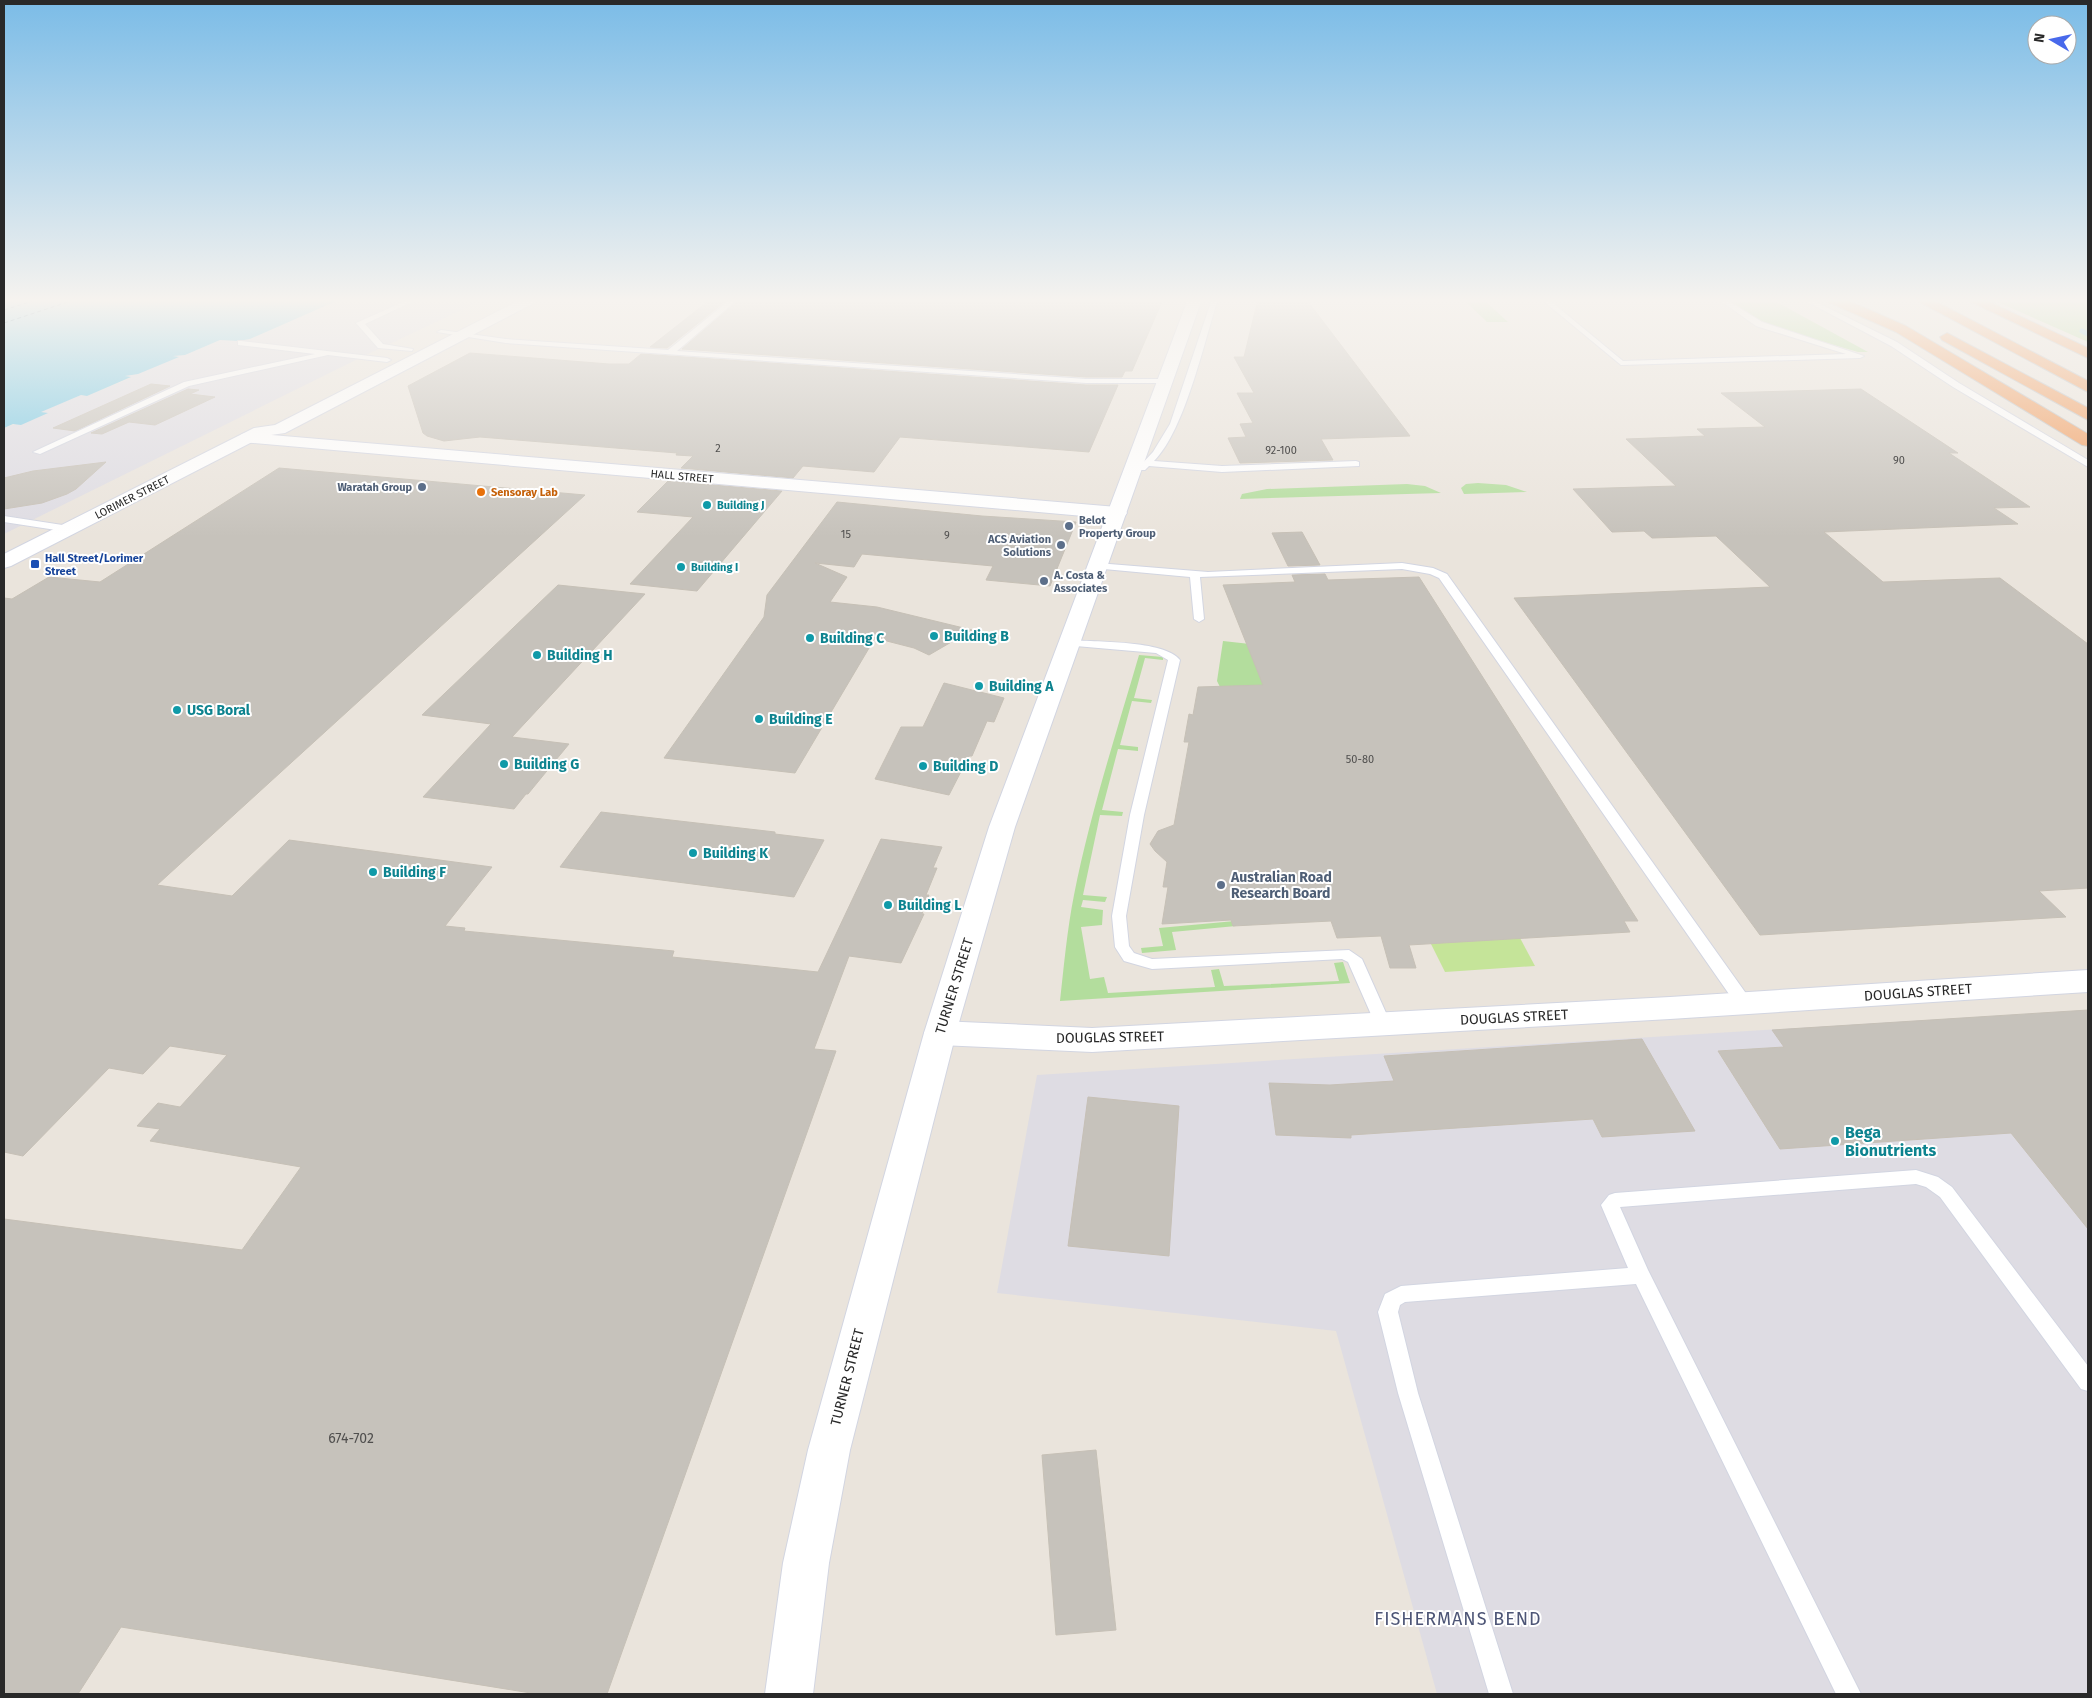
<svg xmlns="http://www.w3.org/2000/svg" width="2092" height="1698" font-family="'Fira Sans',sans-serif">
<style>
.industrial{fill:#dedce3}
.green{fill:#b3dd9d}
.pitch{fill:#c5e499}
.water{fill:#77c9e5}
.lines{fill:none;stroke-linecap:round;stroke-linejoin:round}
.stream{stroke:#77c9e5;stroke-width:5}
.ferry{stroke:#18678f;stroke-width:1;stroke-dasharray:4 3;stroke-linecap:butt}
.building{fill:#c6c2bb;stroke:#c6c0b6}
.service-casing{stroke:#d2d5e1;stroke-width:2}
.minor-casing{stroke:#d2d5e1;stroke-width:2}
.tertiary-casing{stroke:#d2d5e1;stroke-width:2}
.secondary-casing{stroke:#d2d5e1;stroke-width:2}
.motorway-casing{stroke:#c3c3c3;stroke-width:2}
.service{fill:#fff;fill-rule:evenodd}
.minor{fill:#fff;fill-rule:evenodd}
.tertiary{fill:#fff;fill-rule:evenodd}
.secondary{fill:#fff;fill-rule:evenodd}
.motorway{fill:#f19e61;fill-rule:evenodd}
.service-dot{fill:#5c6f8a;stroke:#fff;stroke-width:2}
.food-dot{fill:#e8710a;stroke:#fff;stroke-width:2}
.culture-dot{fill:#0f9aa8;stroke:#fff;stroke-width:2}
.transit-dot{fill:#1a4fb4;stroke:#fff;stroke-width:2}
.labels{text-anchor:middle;stroke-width:4;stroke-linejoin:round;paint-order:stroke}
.number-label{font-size:11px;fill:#504f4e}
.far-street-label{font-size:11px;fill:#292929;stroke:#fff}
.far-service-label{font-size:11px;font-weight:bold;fill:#4e5e75;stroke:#fff;text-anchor:end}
.far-food-label{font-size:11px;font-weight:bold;fill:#c56008;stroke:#fff;text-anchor:start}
.far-culture-label{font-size:11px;font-weight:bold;fill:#0d838f;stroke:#fff;text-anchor:start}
.far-transit-label{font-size:11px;font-weight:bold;fill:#164399;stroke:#fff;text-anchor:start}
.culture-label{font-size:14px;font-weight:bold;fill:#0d838f;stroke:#fff;text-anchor:start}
.service-label{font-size:14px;font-weight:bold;fill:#4e5e75;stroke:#fff;text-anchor:start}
.street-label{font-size:14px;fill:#292929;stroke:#fff}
.near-number-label{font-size:14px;fill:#504f4e}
.near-culture-label{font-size:16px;font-weight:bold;fill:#0d838f;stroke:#fff;text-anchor:start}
.near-neighbourhood-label{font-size:18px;letter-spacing:1px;fill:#4d5576;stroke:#fff}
</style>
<rect width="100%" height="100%" fill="#eae4dc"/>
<path class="industrial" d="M 341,299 L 485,299 L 368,354 L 4,534 L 4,428 L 46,413 L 39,412 L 81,395 L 87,396 L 130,378 L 124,377 L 178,354 L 185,355 L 220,340 L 238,341 L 250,339 Z
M 2088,1010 L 2088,1694 L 1437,1694 L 1336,1331 L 997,1293 L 1037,1075 Z"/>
<path class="green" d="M 1463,299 L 1483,299 L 1508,322 L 1487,322 Z
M 1727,299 L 1771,299 L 1868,352 L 1858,352 L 1769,326 Z
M 1991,299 L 2088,299 L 2088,342 Z
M 1478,483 L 1506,485 L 1527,492 L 1464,494 L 1461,488 L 1466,484 Z
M 1407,484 L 1425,486 L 1441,493 L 1240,499 L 1242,494 L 1267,489 Z
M 1223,641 L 1250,644 L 1267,685 L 1220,687 L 1217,681 Z
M 1139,655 L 1163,657 L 1163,660 L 1145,658 L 1134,698 L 1152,700 L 1151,703 L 1132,701 L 1120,745 L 1138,747 L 1138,751 L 1118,749 L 1102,810 L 1123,812 L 1122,816 L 1100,815 L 1083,895 L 1107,897 L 1105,902 L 1083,900 L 1081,907 L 1103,910 L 1102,925 L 1081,927 L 1090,979 L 1104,977 L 1108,993 L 1215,987 L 1211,970 L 1219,969 L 1224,986 L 1339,981 L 1334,963 L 1343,962 L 1350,983 L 1060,1001 C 1064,966 1067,930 1074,895 C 1090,814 1116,734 1139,655 Z
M 1235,921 L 1236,926 L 1172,932 L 1176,950 L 1142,953 L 1141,948 L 1163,946 L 1159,928 Z"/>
<path class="pitch" d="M 1519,936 L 1535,966 L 1445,972 L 1430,942 Z"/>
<path class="water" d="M 4,299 L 341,299 L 250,339 L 238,341 L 220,340 L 185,355 L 173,356 L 179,357 L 138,374 L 125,376 L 131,377 L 87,396 L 81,395 L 41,412 L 48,413 L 21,425 L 13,424 L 4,428 Z"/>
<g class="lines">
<path class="stream" d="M 2082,331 L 2088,334"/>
<path class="ferry" d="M 4,310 L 39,299
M 4,323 L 77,299"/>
</g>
<path class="building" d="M 711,299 L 728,299 L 667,348 L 650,347 Z
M 740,299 L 1163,299 L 1132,371 L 1125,371 L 1122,377 L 1086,377 L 682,349 Z
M 1258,299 L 1306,299 L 1410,436 L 1321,439 L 1333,460 L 1240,463 L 1228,438 L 1246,437 L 1240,424 L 1253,423 L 1237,393 L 1254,393 L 1234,357 L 1244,357 Z
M 470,353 L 609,364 L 629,364 L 641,354 L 1086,385 L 1118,385 L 1089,452 L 900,437 L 874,472 L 803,466 L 793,478 L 681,468 L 693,456 L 676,455 L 677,453 L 480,437 L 444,441 L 427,436 L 423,433 L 408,386 Z
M 151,384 L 170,386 L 75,431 L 53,428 Z
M 188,389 L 199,390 L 190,394 L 215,397 L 155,425 L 129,422 L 102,434 L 91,433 Z
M 1861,389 L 1958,453 L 1949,453 L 2030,507 L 1994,508 L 2018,524 L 1824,532 L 1883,582 L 2000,578 L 2088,644 L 2088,888 L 2039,891 L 2066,917 L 1760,935 L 1514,598 L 1770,587 L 1716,536 L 1652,538 L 1644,531 L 1612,532 L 1573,489 L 1676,486 L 1626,439 L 1705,436 L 1697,429 L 1765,427 L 1721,393 Z
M 106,462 L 76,489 L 67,494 L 42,503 L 4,509 L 4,478 L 33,471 Z
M 279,468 L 585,495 L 157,885 L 232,896 L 289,840 L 492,867 L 445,926 L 465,928 L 464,931 L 674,951 L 672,957 L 818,972 L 881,839 L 942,847 L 933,868 L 937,868 L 926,895 L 929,895 L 922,914 L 924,914 L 901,963 L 849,956 L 814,1049 L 836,1051 L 607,1694 L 537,1694 L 121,1627 L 78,1694 L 4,1694 L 4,1219 L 242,1250 L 301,1167 L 150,1141 L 160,1129 L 137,1126 L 158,1103 L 180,1107 L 227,1055 L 170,1046 L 143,1074 L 109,1068 L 23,1156 L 4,1152 L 4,598 L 12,599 L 49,577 L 100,582 Z
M 668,481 L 782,491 L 697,591 L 630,584 L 693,517 L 637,512 Z
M 837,502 L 982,516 L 1076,522 L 1050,586 L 986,580 L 993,566 L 862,554 L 854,567 L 815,563 L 847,577 L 830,602 L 877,607 L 972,630 L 929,655 L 914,648 L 875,638 L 795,773 L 664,758 L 764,617 L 767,595 Z
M 1302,532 L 1320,565 L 1288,566 L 1272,533 Z
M 1325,574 L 1328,580 L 1419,577 L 1638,921 L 1624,921 L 1630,932 L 1409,945 L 1416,968 L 1390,968 L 1381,936 L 1337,938 L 1331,921 L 1233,926 L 1231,920 L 1162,924 L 1168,887 L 1163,887 L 1167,862 L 1155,851 L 1150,844 L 1158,831 L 1174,825 L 1189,742 L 1184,742 L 1189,714 L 1193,715 L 1198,687 L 1263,685 L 1223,585 L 1295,582 L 1292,575 Z
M 558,585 L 645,594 L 512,737 L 569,744 L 528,794 L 526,794 L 514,809 L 423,797 L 491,724 L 422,715 Z
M 944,683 L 1004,698 L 994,722 L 987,721 L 972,756 L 969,756 L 949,795 L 875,779 L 901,727 L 923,727 Z
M 601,812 L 775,832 L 775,834 L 824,840 L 794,897 L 560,867 Z
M 2088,1010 L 2088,1229 L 2011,1133 L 1780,1149 L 1718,1051 L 1784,1047 L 1772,1030 Z
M 1642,1039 L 1695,1131 L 1602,1137 L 1593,1119 L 1351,1135 L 1351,1138 L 1276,1135 L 1269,1083 L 1330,1085 L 1394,1081 L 1384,1056 Z
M 1088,1097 L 1179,1106 L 1169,1256 L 1068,1246 Z
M 1096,1450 L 1116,1630 L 1056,1635 L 1042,1455 Z"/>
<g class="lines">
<defs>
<path id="service" d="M 410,299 L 418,299 L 365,324 L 383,344 L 413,349 L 412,351 L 378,348 L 356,323 Z
M 731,299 L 738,299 L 677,351 L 1086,379 L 1165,379 L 1169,381 L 1165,383 L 1086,383 L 506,343 L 437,332 L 441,330 L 506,339 L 668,350 Z
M 1212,299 L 1218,299 C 1204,342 1185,430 1154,461 L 1222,466 L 1356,461 L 1359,462 L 1359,466 L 1222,472 L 1149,466 L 1145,470 L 1139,470 L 1138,468 L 1153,452 L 1170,424 Z
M 1541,299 L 1548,299 L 1623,361 L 1846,354 L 1756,326 L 1718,299 L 1725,299 L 1762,322 L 1864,356 L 1860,358 L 1621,365 Z
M 1802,299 L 1810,299 L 1897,342 L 1959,383 L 2088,460 L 2088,467 L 1953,387 L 1891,346 Z
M 241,341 L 387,358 L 391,360 L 387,362 L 328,355 L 189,386 L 40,454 L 33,452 L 184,382 L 315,354 L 238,345 L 238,341 Z
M 4,516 L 69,526 L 74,529 L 69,532 L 4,522 Z
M 1097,563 L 1208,572 L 1402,563 L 1433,568 L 1447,574 L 1750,999 L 1752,1003 L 1750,1007 L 1738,1007 L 1439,578 L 1430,574 L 1402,569 L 1200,577 L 1204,619 L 1199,622 L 1194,619 L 1190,577 L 1093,568 L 1093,564 Z
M 1068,640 C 1094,642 1165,640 1180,660 L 1144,815 L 1126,916 L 1129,946 L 1134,953 L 1152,959 L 1349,950 L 1362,959 L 1391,1024 L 1389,1028 L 1377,1028 L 1348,962 L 1342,959 L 1152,969 L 1124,961 L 1115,947 L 1112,916 L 1130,815 L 1168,660 L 1156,653 L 1064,645 L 1062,643 Z
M 1916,1170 L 1938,1177 L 1952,1187 L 2088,1366 L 2088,1391 L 2081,1389 L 1940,1197 L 1926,1187 L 1916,1184 L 1620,1207 L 1648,1270 L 1861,1694 L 1836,1694 L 1636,1284 L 1405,1302 L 1400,1305 L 1398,1312 L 1418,1393 L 1513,1694 L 1489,1694 L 1398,1393 L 1378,1312 L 1385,1294 L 1401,1286 L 1628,1268 L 1601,1205 L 1609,1195 L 1615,1193 Z"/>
<path id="minor" d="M 248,433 L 1117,507 L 1124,509 L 1127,513 L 1124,517 L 1117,519 L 242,442 L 239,438 L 242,434 Z
M 2088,970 L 2088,992 L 1670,1019 L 1092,1052 L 940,1045 L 929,1041 L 924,1033 L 929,1025 L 940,1021 L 1092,1028 L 1670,997 Z"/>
<path id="tertiary" d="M 1188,299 L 1202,299 L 1015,827 L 956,1033 L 850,1450 L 829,1563 L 813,1694 L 765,1694 L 783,1563 L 808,1450 L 924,1033 L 989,827 Z"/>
<path id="secondary" d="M 522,299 L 536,299 L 536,302 L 285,433 L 264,436 L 11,566 L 4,568 L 4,554 L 254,428 L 275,425 Z"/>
<path id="motorway" d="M 1826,299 L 1845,299 L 1906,326 L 2088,434 L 2088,446 L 2082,445 L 1896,332 L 1828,302 Z
M 1914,299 L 1931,299 L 2088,381 L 2088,392 Z
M 1965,299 L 1983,299 L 2088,348 L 2088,358 Z
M 1947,333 L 2088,408 L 2088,420 L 1942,340 L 1940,337 Z"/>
</defs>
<use href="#service" class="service-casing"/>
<use href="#minor" class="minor-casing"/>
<use href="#tertiary" class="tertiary-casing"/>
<use href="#secondary" class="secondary-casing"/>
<use href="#motorway" class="motorway-casing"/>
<use href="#service" class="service"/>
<use href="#minor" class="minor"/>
<use href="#tertiary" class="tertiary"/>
<use href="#secondary" class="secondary"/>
<use href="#motorway" class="motorway"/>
</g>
<linearGradient id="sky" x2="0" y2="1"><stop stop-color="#7bbce7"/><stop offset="0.56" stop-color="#f6f3ef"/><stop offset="1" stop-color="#f6f3ef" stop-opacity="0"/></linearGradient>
<rect width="2092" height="537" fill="url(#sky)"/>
<g class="service-dot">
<circle cx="422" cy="487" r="5"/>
<circle cx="1069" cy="526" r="5"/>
<circle cx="1061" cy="545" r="5"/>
<circle cx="1044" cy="581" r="5"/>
<circle cx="1221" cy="885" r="5"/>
</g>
<circle class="food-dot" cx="481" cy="492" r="5"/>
<g class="culture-dot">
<circle cx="707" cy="505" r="5"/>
<circle cx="681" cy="567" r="5"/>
<circle cx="934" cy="636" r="5"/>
<circle cx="810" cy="638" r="5"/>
<circle cx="537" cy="655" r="5"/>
<circle cx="979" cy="686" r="5"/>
<circle cx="177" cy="710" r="5"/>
<circle cx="759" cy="719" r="5"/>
<circle cx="504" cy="764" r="5"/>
<circle cx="923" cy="766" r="5"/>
<circle cx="693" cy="853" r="5"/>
<circle cx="373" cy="872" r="5"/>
<circle cx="888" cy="905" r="5"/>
<circle cx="1835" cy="1141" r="5"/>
</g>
<rect class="transit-dot" x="30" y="559" width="10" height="10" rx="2.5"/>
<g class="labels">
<g class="number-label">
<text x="718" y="452">2</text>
<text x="1281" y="454">92-100</text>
<text x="1899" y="464">90</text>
<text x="846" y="538">15</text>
<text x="947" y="539">9</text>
<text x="1360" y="763">50-80</text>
</g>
<g class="far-street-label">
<text transform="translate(682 476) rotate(5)" y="4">HALL STREET</text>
<text transform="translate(132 497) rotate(-27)" y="4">LORIMER STREET</text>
</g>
<g class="far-service-label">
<text x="412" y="491">Waratah Group</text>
<text x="1079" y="524" text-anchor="start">Belot<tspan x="1079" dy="13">Property Group</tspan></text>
<text x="1051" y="543">ACS Aviation<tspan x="1051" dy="13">Solutions</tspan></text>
<text x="1054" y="579" text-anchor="start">A. Costa &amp;<tspan x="1054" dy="13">Associates</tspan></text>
</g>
<g class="far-food-label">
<text x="491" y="496">Sensoray Lab</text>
</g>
<g class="far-culture-label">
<text x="717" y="509">Building J</text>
<text x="691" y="571">Building I</text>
</g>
<g class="far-transit-label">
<text x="45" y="562">Hall Street/Lorimer<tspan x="45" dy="13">Street</tspan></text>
</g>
<g class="culture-label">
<text x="944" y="641">Building B</text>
<text x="820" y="643">Building C</text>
<text x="547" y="660">Building H</text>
<text x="989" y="691">Building A</text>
<text x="187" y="715">USG Boral</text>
<text x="769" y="724">Building E</text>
<text x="514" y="769">Building G</text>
<text x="933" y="771">Building D</text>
<text x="703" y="858">Building K</text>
<text x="383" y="877">Building F</text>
<text x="898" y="910">Building L</text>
</g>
<g class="service-label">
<text x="1231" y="882">Australian Road<tspan x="1231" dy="16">Research Board</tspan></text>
</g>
<g class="street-label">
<text transform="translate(954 986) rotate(-73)" y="5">TURNER STREET</text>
<text transform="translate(1918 992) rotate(-4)" y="5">DOUGLAS STREET</text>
<text transform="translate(1514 1017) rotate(-3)" y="5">DOUGLAS STREET</text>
<text transform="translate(1110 1037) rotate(-1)" y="5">DOUGLAS STREET</text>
<text transform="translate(847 1377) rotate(-76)" y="5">TURNER STREET</text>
</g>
<g class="near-number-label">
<text x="351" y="1443">674-702</text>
</g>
<g class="near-culture-label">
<text x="1845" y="1138">Bega<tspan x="1845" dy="18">Bionutrients</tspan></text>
</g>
<g class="near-neighbourhood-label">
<text x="1458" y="1625">FISHERMANS BEND</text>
</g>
</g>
<rect width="2092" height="1698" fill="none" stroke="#292929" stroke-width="10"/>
<g transform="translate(2052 40) rotate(279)"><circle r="24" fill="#ffffff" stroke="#a9a9a9"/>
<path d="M0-4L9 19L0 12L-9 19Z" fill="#4869eb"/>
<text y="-8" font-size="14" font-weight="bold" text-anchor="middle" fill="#292929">N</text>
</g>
</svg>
